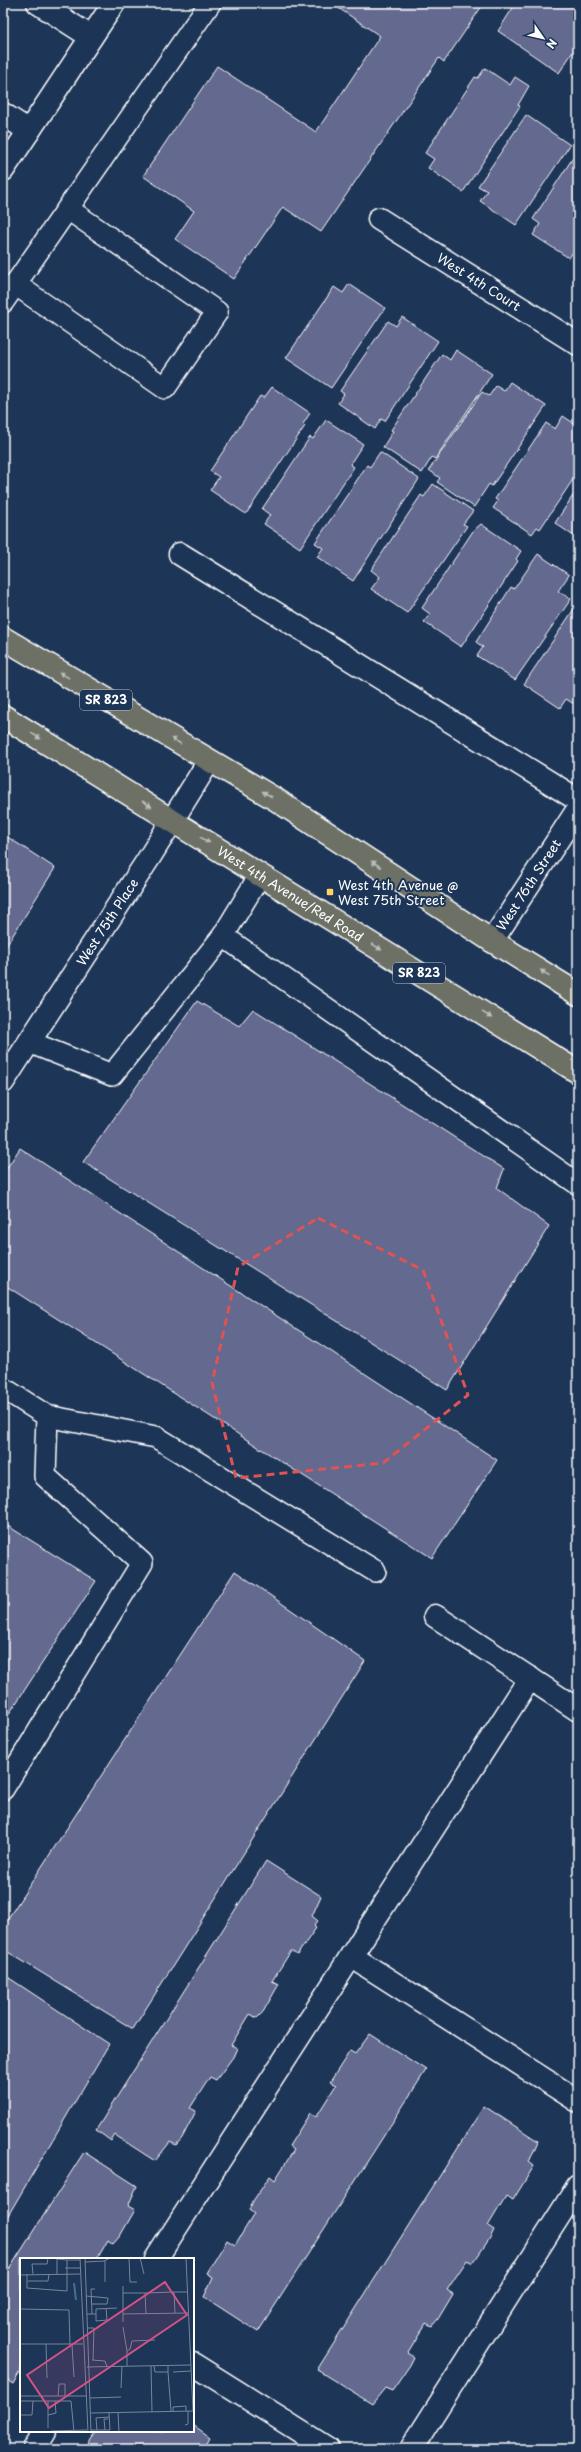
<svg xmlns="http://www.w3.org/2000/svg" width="581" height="2452" font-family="'Playpen Sans',sans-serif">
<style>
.building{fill:#63698f;stroke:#fff}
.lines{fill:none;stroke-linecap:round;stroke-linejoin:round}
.service-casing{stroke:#fff;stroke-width:24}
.minor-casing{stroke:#fff;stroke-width:25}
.primary-casing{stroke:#fff;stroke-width:25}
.service{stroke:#1d3557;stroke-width:21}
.minor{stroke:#1d3557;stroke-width:22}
.primary{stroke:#6c7065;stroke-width:22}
.oneway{fill:#bdbfba}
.marked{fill:none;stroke:#de5353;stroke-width:3;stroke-dasharray:8 5;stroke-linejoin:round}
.poi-dot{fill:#ffd166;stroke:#1d3557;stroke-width:1.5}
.labels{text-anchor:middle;stroke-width:4;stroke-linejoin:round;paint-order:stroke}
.shield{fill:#1d3557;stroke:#bbc2cd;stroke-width:1}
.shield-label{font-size:12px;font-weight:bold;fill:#fff}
.street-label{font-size:13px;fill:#fff;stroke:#1d3557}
.poi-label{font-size:13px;fill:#fff;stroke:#1d3557;text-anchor:start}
.inset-river{fill:none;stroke:#496e91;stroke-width:2}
.inset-road{fill:none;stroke:#77869a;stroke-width:1}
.view{fill:#d15284;fill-opacity:0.15;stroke:#d15284;stroke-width:2}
.inset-edge{fill:none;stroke:#fff;stroke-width:2}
</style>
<rect width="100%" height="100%" fill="#1d3557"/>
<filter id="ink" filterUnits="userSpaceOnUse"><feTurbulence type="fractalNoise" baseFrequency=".025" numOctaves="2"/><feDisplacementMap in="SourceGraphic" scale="8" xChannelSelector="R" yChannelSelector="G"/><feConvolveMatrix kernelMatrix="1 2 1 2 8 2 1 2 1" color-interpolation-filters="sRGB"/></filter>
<g filter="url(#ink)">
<path class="building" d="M 331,3 L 484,3 L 444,62 L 439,58 L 321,232 L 283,207 L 234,279 L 175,239 L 194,211 L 143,176 L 217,66 L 316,132 L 380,36 Z
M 516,3 L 578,3 L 578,44 L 559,73 L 498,31 Z
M 485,68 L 510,85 L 515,77 L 529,86 L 518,105 L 520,106 L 463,192 L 428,168 L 434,159 L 425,153 L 475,77 L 478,78 Z
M 578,71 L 578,81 L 574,78 Z
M 526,115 L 570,145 L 516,225 L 480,201 L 487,191 L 478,186 Z
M 578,150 L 578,244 L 569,258 L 533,235 L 540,224 L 533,219 Z
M 349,284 L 385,308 L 331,388 L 286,358 L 334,287 L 343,293 Z
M 402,317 L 438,341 L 385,421 L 381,419 L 375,429 L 338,403 L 344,394 L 340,391 L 388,321 L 396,326 Z
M 456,350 L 492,374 L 435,459 L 432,457 L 422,473 L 383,447 L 393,431 L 391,430 L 442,354 L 450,360 Z
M 510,382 L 546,406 L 492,486 L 489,484 L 474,507 L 437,482 L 440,478 L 429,470 L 482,392 L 489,396 L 496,386 L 504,391 Z
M 272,387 L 310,413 L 303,424 L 305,426 L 246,514 L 210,490 L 219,477 L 210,471 L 260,396 L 264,398 Z
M 563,416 L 578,426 L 578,472 L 540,529 L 537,527 L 532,534 L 493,508 L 498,501 L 495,499 L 546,423 L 555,429 Z
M 326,420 L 363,444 L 350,464 L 354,467 L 300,548 L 264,524 L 270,515 L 262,509 L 310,437 L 313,439 Z
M 380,452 L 419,479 L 353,581 L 317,557 L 323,548 L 315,543 L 367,465 L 370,467 Z
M 433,484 L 473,511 L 463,524 L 467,526 L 407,613 L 371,589 L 380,577 L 371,570 L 421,495 L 424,497 Z
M 578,488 L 578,539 L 555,523 Z
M 481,524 L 521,551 L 516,559 L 518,561 L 461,647 L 424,622 L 430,614 L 422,608 L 473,531 Z
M 538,554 L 569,575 L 558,591 L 571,599 L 515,680 L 477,656 L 483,647 L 476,642 L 511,587 L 514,589 Z
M 578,603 L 578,698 L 574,704 L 566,699 L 560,708 L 524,684 Z
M 3,834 L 55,868 L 3,951 Z
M 197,1001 L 239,1026 L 253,1009 L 504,1169 L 497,1188 L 549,1226 L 447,1390 L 83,1162 Z
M 20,1148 L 497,1460 L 432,1558 L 3,1284 L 3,1174 Z
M 3,1523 L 96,1581 L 3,1723 Z
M 235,1571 L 365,1661 L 133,2029 L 3,1949 L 3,1926 Z
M 266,1861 L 321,1896 L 312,1916 L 318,1921 L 314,1926 L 316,1928 L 297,1955 L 291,1951 L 272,1981 L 279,1984 L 263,2012 L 257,2018 L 250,2014 L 231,2045 L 237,2048 L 233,2057 L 216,2080 L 210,2077 L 190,2108 L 196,2111 L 182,2138 L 176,2145 L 170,2142 L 155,2161 L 115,2135 L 111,2141 L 96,2130 Z
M 3,1974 L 109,2044 L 3,2224 Z
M 370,2034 L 426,2070 L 258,2332 L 204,2297 L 213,2277 L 207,2273 L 227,2240 L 235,2245 L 254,2214 L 249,2210 L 253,2201 L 270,2176 L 275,2180 L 294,2150 L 289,2146 L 310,2113 L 316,2117 L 336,2085 L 330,2082 L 350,2051 L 355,2054 Z
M 484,2106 L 538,2141 L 529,2162 L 534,2166 L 513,2200 L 506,2196 L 488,2226 L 494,2230 L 490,2238 L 473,2263 L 467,2260 L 447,2290 L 453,2294 L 438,2319 L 432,2326 L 426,2323 L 422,2330 L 408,2353 L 414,2357 L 410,2365 L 397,2384 L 392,2391 L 385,2388 L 372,2404 L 317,2370 Z
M 84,2152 L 137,2186 L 128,2206 L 135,2210 L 120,2236 L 113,2244 L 108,2240 L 97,2259 L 21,2259 L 21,2375 L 19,2373 L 13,2384 L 3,2378 L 3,2279 Z
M 193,2426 L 210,2438 L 206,2445 L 212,2449 L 84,2448 L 95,2431 L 193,2431 Z"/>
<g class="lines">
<defs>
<path id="service" d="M 15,284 L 165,388 L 217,312 L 68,209
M 3,302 L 210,3
M 223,936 L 578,1184
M 29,1042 L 112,1075 L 223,936 L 260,875
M 3,1388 L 47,1416 L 45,1476 L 142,1563 L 3,1789
M 47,1416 L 156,1437 L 375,1571"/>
<g id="minor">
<path d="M 38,3 L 91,37"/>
<path d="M 3,114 L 29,131"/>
<path d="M 3,170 L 114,3"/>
<path id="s1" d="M 379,219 L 578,344"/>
<path d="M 180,554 L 578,800"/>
<path id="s2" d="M 492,941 L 578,809"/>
<path id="s3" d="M 3,1082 L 149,858 L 209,761"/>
<path d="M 435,1616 L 578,1710"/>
<path d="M 351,1956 L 578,2101"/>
<path d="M 156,2259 L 530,1678"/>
<path d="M 193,2364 L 328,2449"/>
<path d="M 34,2449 L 45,2431"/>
<path d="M 411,2449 L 578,2186"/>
</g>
<g id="primary">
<path d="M 3,638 L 275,799 L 492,941 L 578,994"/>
<path id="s4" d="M 3,716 L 578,1072"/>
</g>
</defs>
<use href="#service" class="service-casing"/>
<use href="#minor" class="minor-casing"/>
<use href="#primary" class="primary-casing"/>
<use href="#service" class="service"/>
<use href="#minor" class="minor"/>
<use href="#primary" class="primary"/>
</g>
<defs><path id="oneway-solid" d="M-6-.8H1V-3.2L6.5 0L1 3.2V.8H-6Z"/></defs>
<g class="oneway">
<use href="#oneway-solid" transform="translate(64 675) rotate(-149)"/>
<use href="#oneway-solid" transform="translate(36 736) rotate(32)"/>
<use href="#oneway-solid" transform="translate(176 741) rotate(-149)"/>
<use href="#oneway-solid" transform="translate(267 794) rotate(-150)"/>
<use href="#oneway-solid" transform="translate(147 804) rotate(32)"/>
<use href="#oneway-solid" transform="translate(205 840) rotate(31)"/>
<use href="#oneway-solid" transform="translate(376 864) rotate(-147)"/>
<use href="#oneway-solid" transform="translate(377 947) rotate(32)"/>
<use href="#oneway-solid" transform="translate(545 973) rotate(-148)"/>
<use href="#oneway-solid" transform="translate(487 1015) rotate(32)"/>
</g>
</g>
<path class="marked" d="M 318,1218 L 423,1270 L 468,1395 L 383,1463 L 236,1478 L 212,1383 L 238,1267 Z"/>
<rect class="poi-dot" x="326" y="888" width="8" height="8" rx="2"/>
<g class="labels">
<g class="shield">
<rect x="80" y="690" width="52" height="20" rx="3"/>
<rect x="393" y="963" width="52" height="20" rx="3"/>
</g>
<g class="shield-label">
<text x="106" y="704">SR 823</text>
<text x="419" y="977">SR 823</text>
</g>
<g class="street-label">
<text dy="5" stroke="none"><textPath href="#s1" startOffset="118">West 4th Court</textPath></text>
<text dy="5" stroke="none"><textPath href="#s2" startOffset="67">West 76th Street</textPath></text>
<text dy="5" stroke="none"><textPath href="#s4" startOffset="338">West 4th Avenue/Red Road</textPath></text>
<text dy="5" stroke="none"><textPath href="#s3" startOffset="191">West 75th Place</textPath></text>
</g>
<g class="poi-label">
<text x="338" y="890">West 4th Avenue @<tspan x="338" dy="15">West 75th Street</tspan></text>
</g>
</g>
<g transform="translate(20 2258)">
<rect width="174" height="174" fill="#1d3557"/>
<path class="inset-river" d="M 54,25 L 56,42"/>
<path class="inset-road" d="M 60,0 L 68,174M 65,0 L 71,174M 109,0 L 110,24 L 117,24M 120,0 L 124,16M 166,0 L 173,153M 85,3 L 85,24M 65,4 L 84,3 L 90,0M 45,10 L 60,10M 7,16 L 7,30 L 47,33 L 47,2 L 60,2M 13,16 L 12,6 L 27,6 L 28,0M 37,16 L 37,1 L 47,2M 0,17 L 60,16M 8,23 L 28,23 L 29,16M 103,28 L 103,64M 154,34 L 167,34M 103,35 L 125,35M 66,38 L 88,40 L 87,46 L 72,46M 0,51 L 49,52 L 50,87M 67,56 L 76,56 L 76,51 L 97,50M 72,56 L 71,31 L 75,31M 76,56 L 76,63 L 87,62 L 86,50M 103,56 L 168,55M 126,56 L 125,35 L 154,34 L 155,55M 103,69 L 107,93M 67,70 L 74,70 L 73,102M 0,86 L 63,86M 26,86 L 27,120M 52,87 L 54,119M 0,100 L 0,120M 72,102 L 85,103 L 87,109M 107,108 L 107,93 L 110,91 L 112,83 L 135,82M 131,108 L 132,154M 134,108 L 135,114 L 148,114 L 148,108M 67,109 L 171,107M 148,114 L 151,153M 153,114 L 171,113M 101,130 L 102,108M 0,138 L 66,138M 38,138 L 39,126 L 45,126 L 45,138M 70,140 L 101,139M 0,143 L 51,143 L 54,174M 28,143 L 28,157 L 36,155 L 35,143M 153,153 L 153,149 L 166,148 L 166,153M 98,154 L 99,174M 71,155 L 174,153M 0,157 L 12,157 L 13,143M 165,167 L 168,166 L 168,153M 28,170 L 28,157M 71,172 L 90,172 L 89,155M 77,172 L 76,160 L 89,159M 85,172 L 84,161 L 88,161M 31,173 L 67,172"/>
<path class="view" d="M 145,24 L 167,57 L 29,150 L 7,117 Z"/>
<rect width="174" height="174" class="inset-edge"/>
</g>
<rect width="581" height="2452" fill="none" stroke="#1d3557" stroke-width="16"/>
<rect x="8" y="8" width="565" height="2436" fill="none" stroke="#fff" stroke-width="1.5" filter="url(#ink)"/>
<g transform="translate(543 38) rotate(124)" stroke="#1d3557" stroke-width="3" paint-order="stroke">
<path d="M0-3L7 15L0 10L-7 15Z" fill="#ffffff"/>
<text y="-6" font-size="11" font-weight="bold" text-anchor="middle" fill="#ffffff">N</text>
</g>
</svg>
